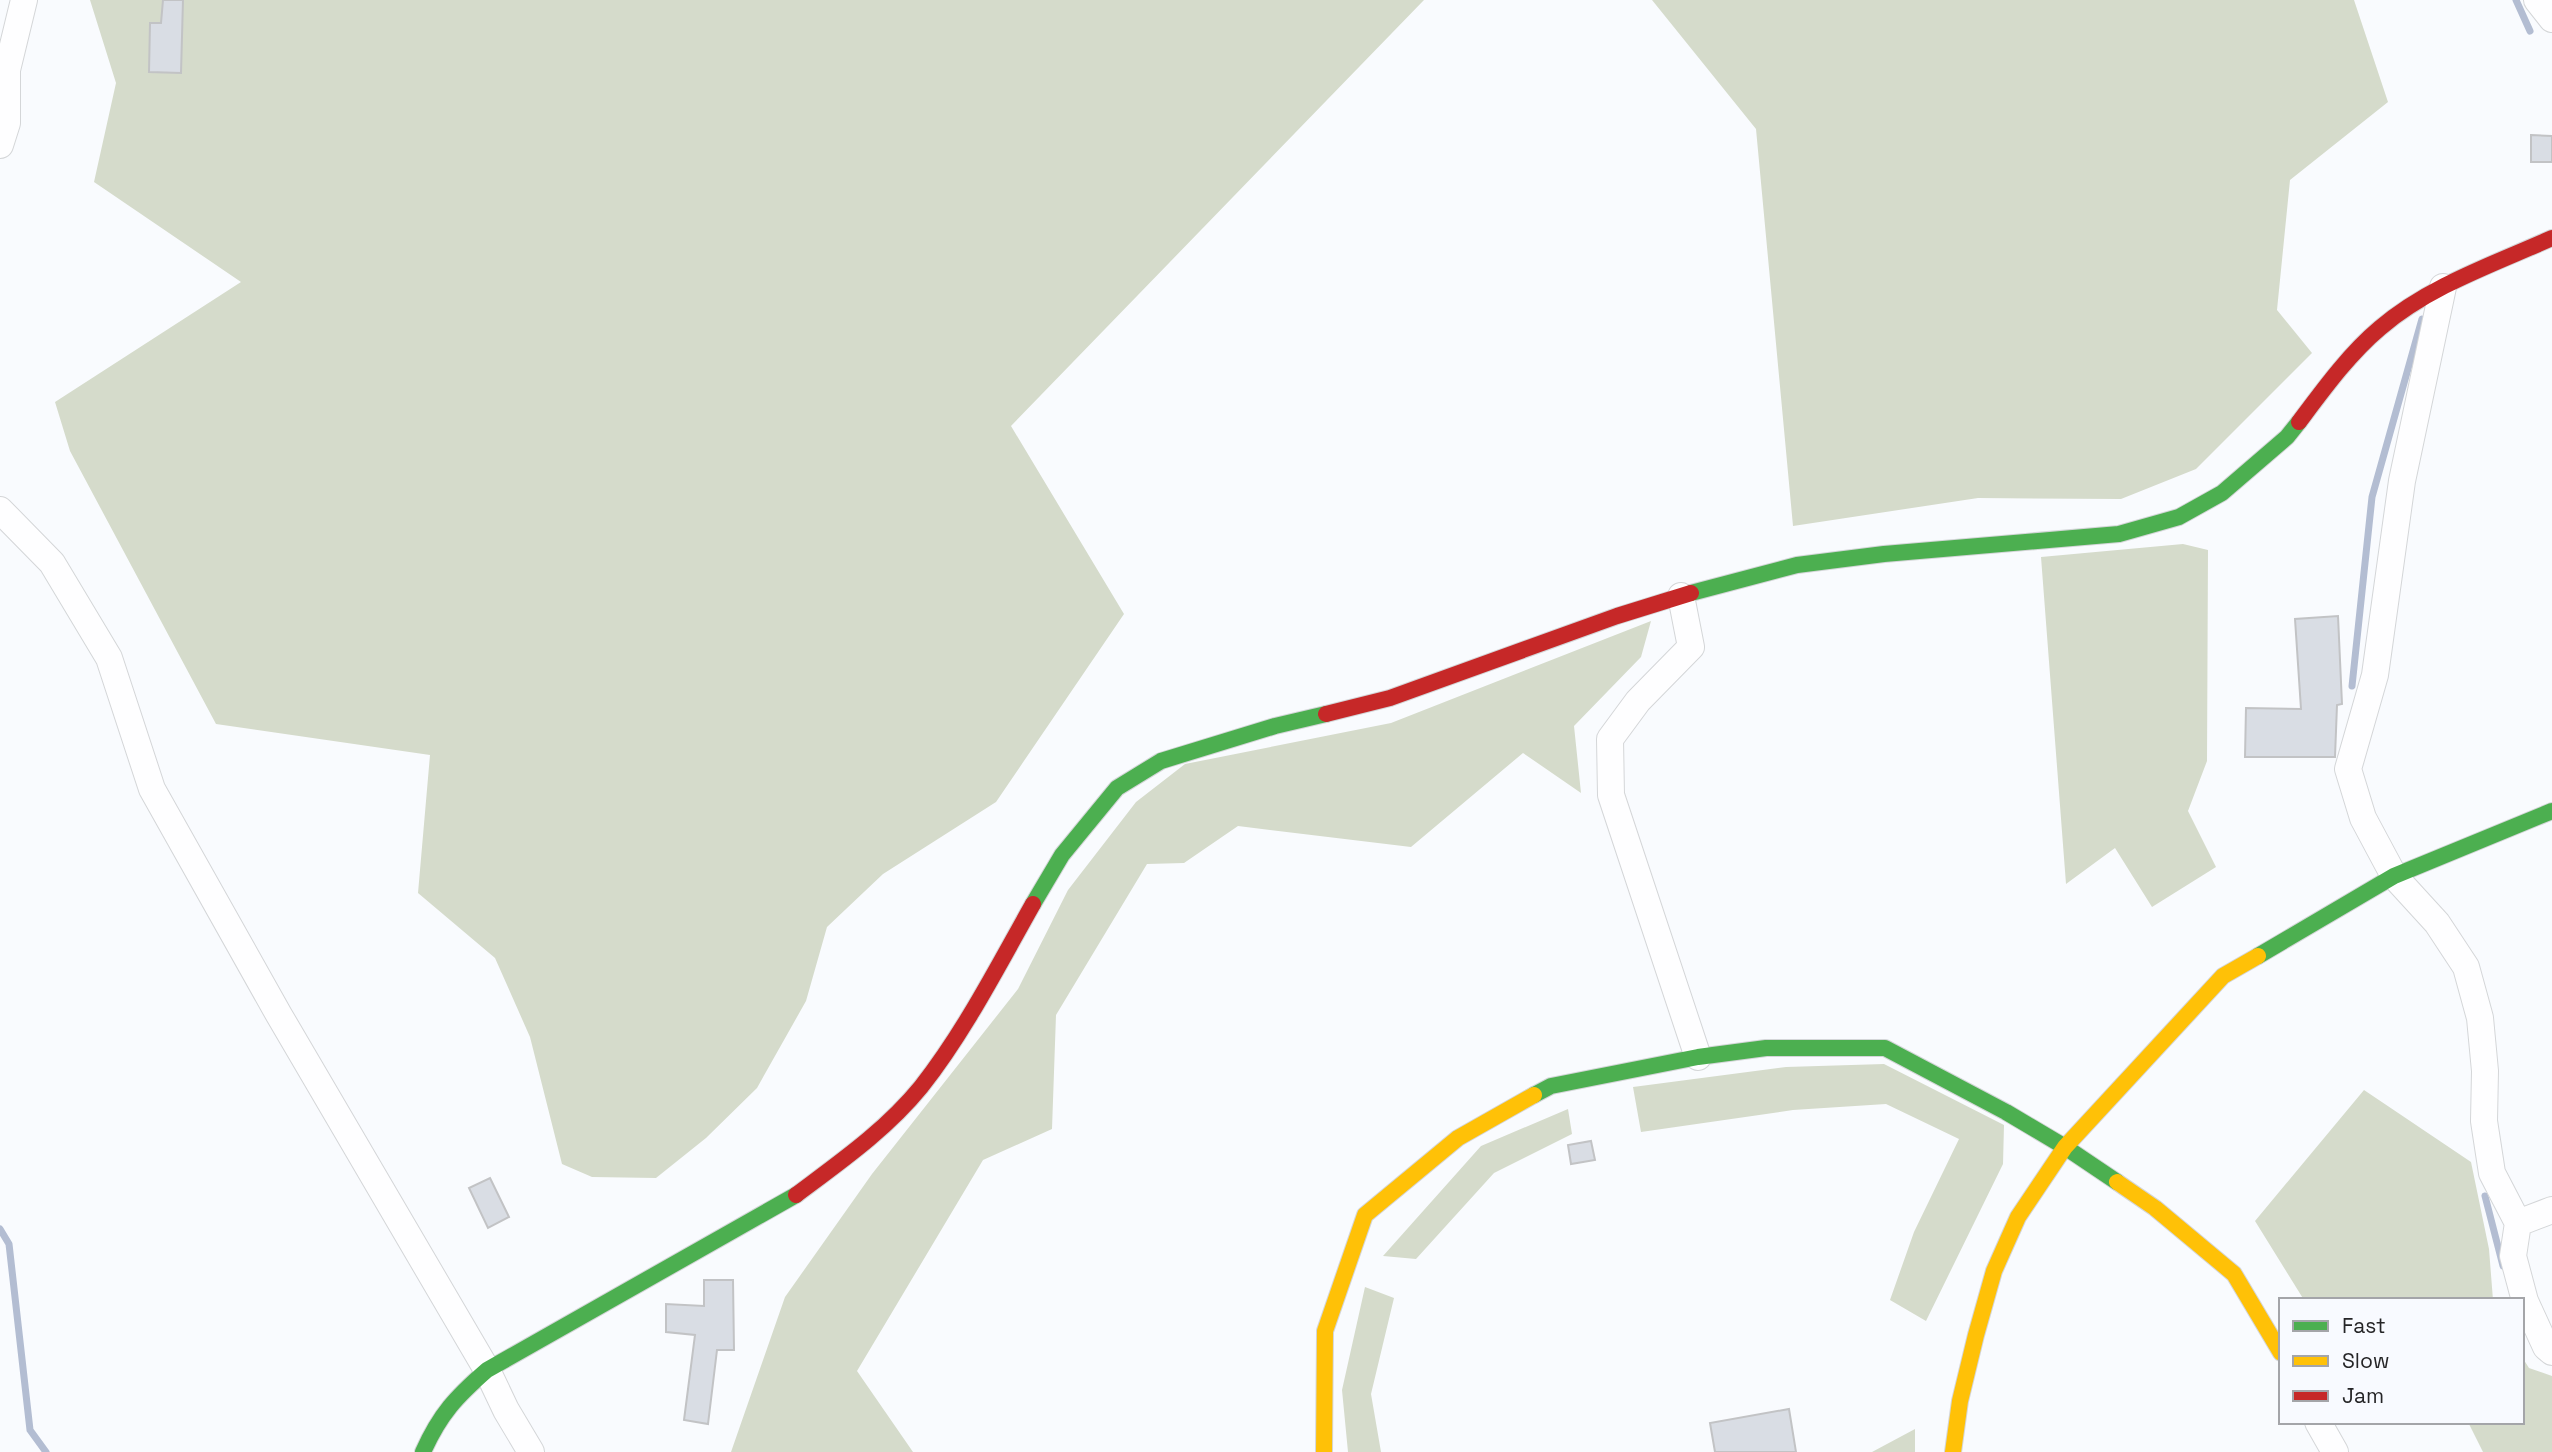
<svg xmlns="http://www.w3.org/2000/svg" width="2552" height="1452" font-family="'Space Grotesk',sans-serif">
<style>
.forest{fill:#d5dbcb}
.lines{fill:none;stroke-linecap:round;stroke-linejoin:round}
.stream{stroke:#b3bdd2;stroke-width:7}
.building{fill:#d9dde4;stroke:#c2c3c5;stroke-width:2}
.street-casing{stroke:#d4d6d8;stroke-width:28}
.fast-casing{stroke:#d4d6d8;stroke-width:18}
.slow-casing{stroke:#d4d6d8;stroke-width:18}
.jam-casing{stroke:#d4d6d8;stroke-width:18}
.street{stroke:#fefeff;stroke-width:26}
.fast{stroke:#4caf50;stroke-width:16}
.slow{stroke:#ffc107;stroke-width:16}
.jam{stroke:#c62828;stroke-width:16}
</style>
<rect width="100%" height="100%" fill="#f9fbfe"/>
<path class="forest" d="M 90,0 L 1424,0 L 1011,426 L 1124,614 L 996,802 L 883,874 L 827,927 L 806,1001 L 757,1088 L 706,1138 L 656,1178 L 592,1177 L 562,1164 L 530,1037 L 495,958 L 418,893 L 430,755 L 216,724 L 70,451 L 55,402 L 241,282 L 94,182 L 116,83 Z
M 1652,0 L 2354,0 L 2388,102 L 2290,180 L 2277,310 L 2312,353 L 2196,469 L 2121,499 L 1978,498 L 1793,526 L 1756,129 Z
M 2183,544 L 2208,550 L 2207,761 L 2188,811 L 2216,867 L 2152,907 L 2115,848 L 2066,884 L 2041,557 Z
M 1651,621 L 1641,657 L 1574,726 L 1581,793 L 1523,753 L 1411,847 L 1238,826 L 1184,863 L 1147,864 L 1056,1015 L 1052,1129 L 983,1160 L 857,1371 L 913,1452 L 731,1452 L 785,1297 L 872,1174 L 1018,989 L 1068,890 L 1136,802 L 1185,764 L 1391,723 Z
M 1884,1064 L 2004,1125 L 2003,1164 L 1926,1321 L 1890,1300 L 1914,1232 L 1959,1139 L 1886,1104 L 1793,1110 L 1641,1132 L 1633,1087 L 1786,1067 Z
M 2364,1090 L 2471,1162 L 2489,1249 L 2493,1300 L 2406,1300 L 2405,1297 L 2394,1300 L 2304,1300 L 2255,1221 Z
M 1568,1109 L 1572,1134 L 1494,1173 L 1416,1259 L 1383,1256 L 1481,1146 Z
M 1365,1287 L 1394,1298 L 1371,1394 L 1381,1452 L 1348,1452 L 1342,1390 Z
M 2522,1357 L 2529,1368 L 2552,1376 L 2552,1452 L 2483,1452 L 2468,1422 L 2522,1422 Z
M 1915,1429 L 1915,1452 L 1872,1452 Z"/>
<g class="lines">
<path class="stream" d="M 2516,0 L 2530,31
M 2352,686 L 2372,497 L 2422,319
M 2485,1196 L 2503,1266
M 0,1229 L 9,1244 L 30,1430 L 46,1452"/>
</g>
<path class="building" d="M 163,0 L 183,0 L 181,73 L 149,72 L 150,23 L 161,23 Z
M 2531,135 L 2552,136 L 2552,162 L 2531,162 Z
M 2338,616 L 2342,704 L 2337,705 L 2335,757 L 2245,757 L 2246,708 L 2301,709 L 2295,619 Z
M 1591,1141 L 1595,1160 L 1571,1164 L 1568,1145 Z
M 490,1178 L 509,1217 L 488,1228 L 469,1188 Z
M 704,1280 L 733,1280 L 734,1350 L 717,1350 L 708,1424 L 684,1420 L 695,1335 L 666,1332 L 666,1304 L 704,1306 Z
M 1789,1409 L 1796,1452 L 1715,1452 L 1710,1423 Z"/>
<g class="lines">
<defs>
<path id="street" d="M 2537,0 L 2552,19
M 0,145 L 7,123 L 7,70 L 24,0
M 2443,287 L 2402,481 L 2375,675 L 2348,769 L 2363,818 L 2394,876 L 2437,923 L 2466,967 L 2480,1018 L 2485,1071 L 2484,1121 L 2492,1173 L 2518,1223 L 2513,1256 L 2525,1301 L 2546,1347 L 2552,1352
M 0,510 L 52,563 L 109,658 L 152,789 L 279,1015 L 487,1370 L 506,1410 L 531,1452
M 1681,596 L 1691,647 L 1638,701 L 1610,739 L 1611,795 L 1698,1057
M 2518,1223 L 2552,1210
M 2318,1422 L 2335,1452"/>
<path id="fast" d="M 1691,593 L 1797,565 L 1884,554 L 2119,534 L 2179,517 L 2222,493 L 2287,437 L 2299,422
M 1033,904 L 1062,855 L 1117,788 L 1161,761 L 1275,726 L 1326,714
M 2258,956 L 2394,876 L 2552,811
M 1534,1095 L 1551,1086 L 1698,1057 L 1766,1048 L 1885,1048 L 2006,1112 L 2065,1147 L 2117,1182
M 423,1452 C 440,1414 456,1397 487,1370 L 796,1195"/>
<path id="slow" d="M 2117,1182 L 2155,1208 L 2234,1274 L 2281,1353
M 1324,1452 L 1325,1331 L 1365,1215 L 1458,1138 L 1534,1095
M 1953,1452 L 1960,1401 L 1976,1335 L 1994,1271 L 2018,1217 L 2065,1147 L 2223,976 L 2258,956"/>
<path id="jam" d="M 2299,422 C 2323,390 2349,354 2380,328 C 2429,286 2494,264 2552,238
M 1326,714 L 1390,698 L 1617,616 L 1691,593
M 796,1195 C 840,1162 886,1130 921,1087 C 965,1031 998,966 1033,904"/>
</defs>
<use href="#street" class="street-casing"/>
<use href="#fast" class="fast-casing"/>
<use href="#slow" class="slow-casing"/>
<use href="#jam" class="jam-casing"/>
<use href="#street" class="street"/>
<use href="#fast" class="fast"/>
<use href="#slow" class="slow"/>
<use href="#jam" class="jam"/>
</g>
<rect x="2279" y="1298" width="245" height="126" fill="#f8faff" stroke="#a4a5a9" stroke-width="2"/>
<rect x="2293" y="1321" width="35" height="10" fill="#4caf50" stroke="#a4a5a9" stroke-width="2"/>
<text x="2342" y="1333" font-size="21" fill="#252527">Fast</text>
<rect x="2293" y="1356" width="35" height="10" fill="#ffc107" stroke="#a4a5a9" stroke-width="2"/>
<text x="2342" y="1368" font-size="21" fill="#252527">Slow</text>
<rect x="2293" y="1391" width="35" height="10" fill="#c62828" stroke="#a4a5a9" stroke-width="2"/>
<text x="2342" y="1403" font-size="21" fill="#252527">Jam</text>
</svg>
